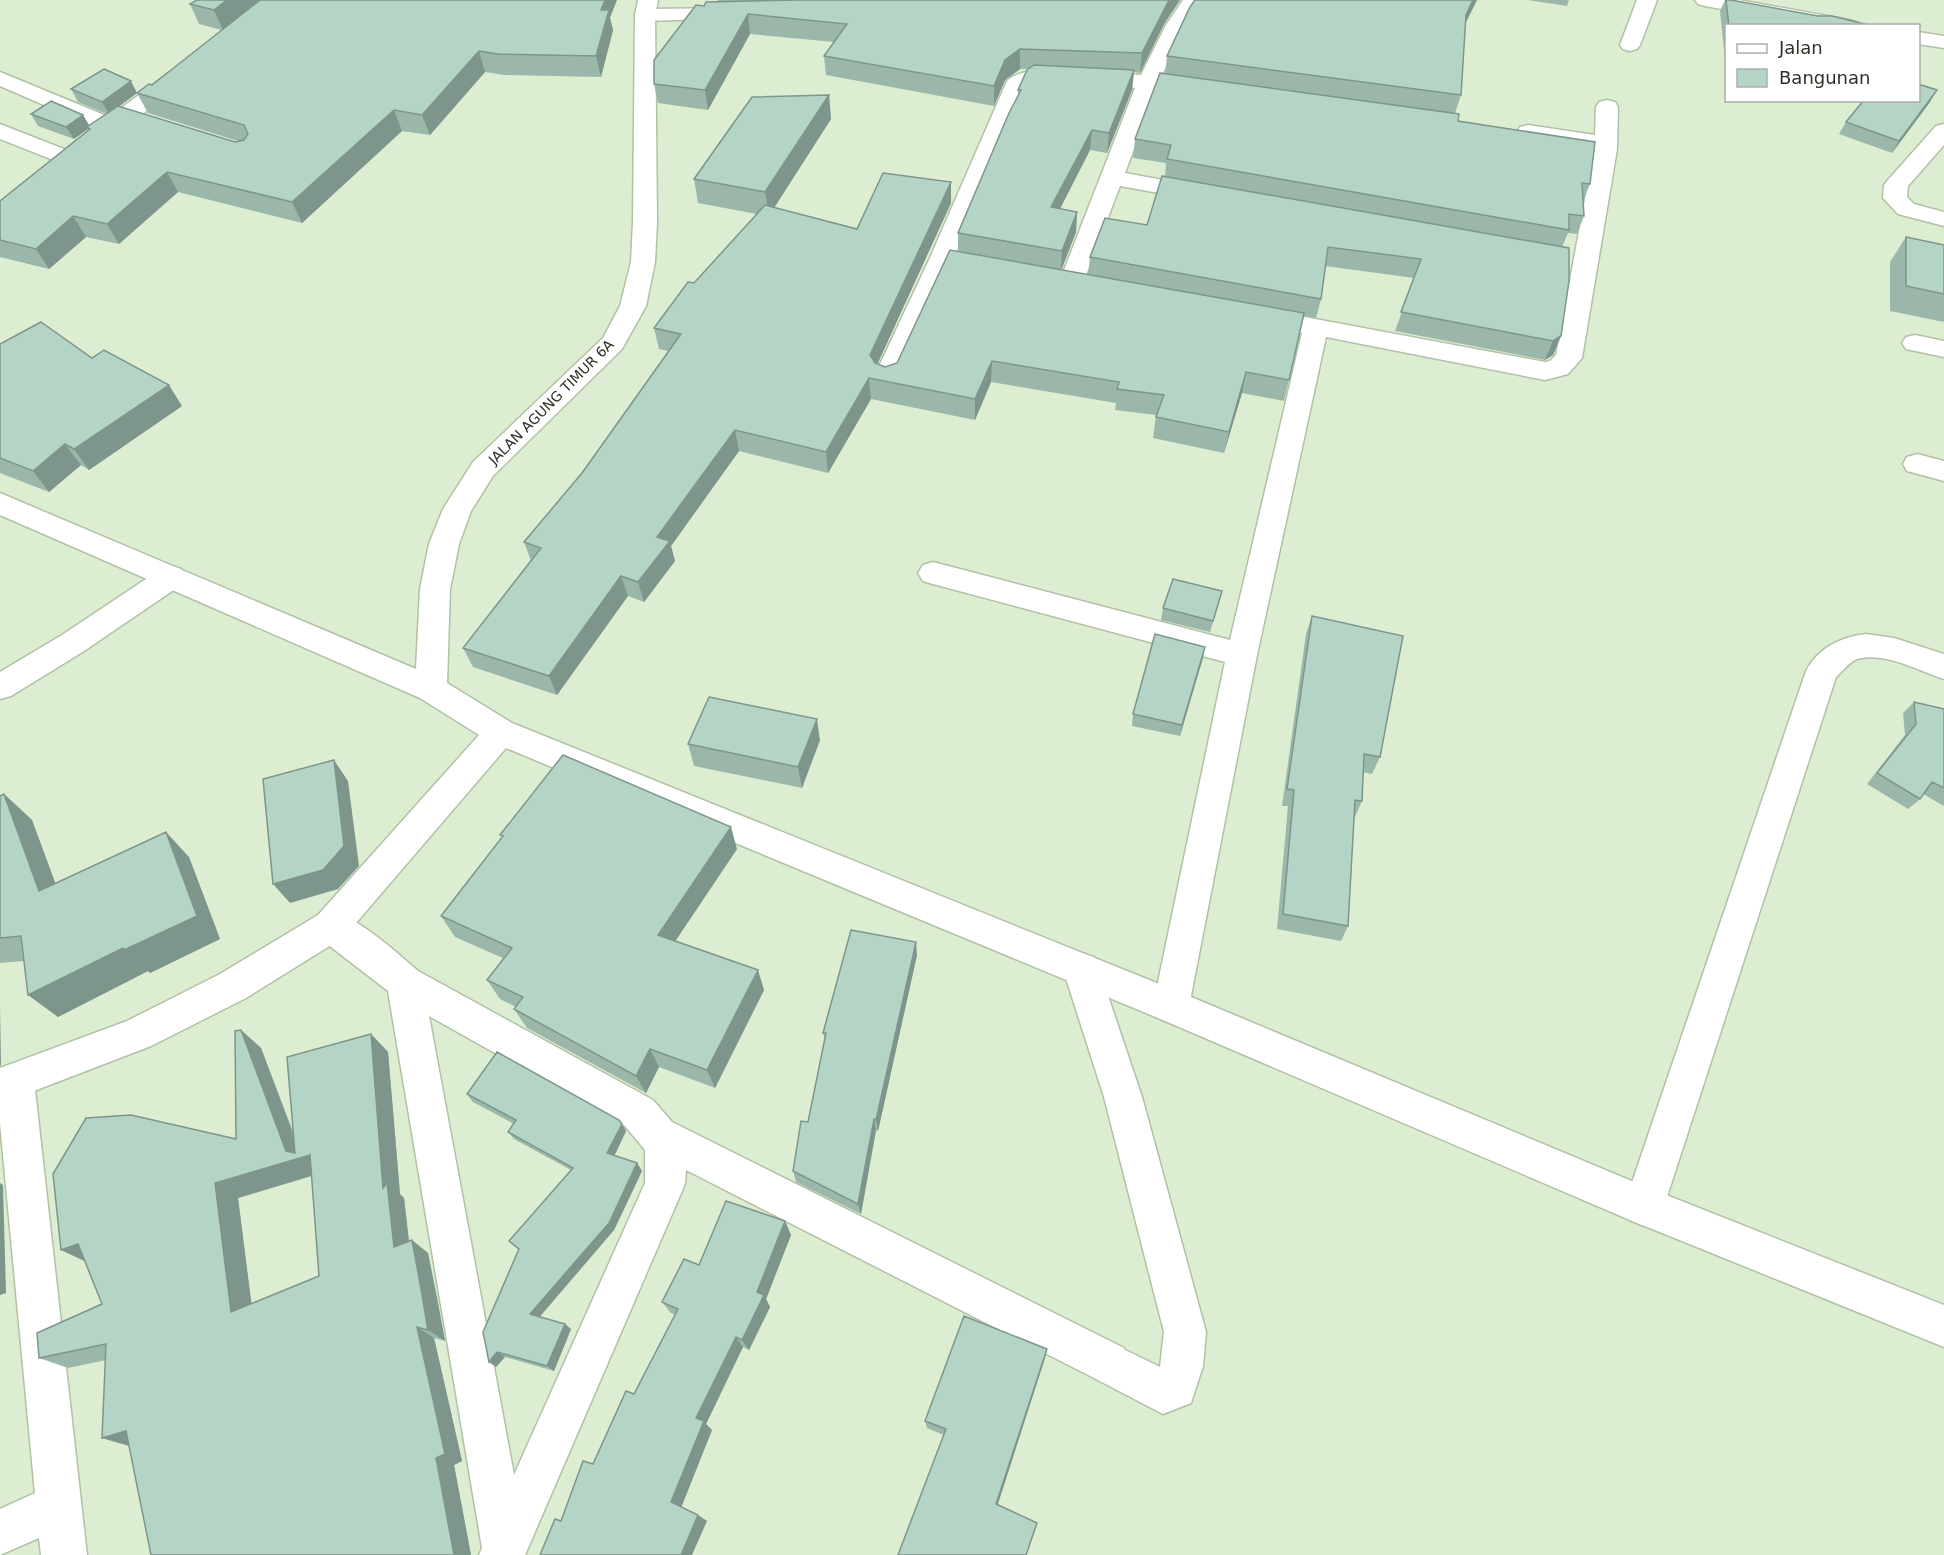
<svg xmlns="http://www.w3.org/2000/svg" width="1944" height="1555" font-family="'DejaVu Sans',sans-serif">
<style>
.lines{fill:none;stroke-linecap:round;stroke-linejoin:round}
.service-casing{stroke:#b1c1a6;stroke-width:3}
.minor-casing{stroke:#b1c1a6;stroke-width:3}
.tertiary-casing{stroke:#b1c1a6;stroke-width:3}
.service{fill:#fff;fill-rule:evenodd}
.minor{fill:#fff;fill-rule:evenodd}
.tertiary{fill:#fff;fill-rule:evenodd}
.wall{fill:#9bb7aa;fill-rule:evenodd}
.shaded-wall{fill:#7e958b}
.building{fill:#b4d5c6;stroke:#7e958b;stroke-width:1.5;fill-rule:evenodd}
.labels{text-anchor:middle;stroke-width:6;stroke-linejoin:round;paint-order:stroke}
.far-street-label{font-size:14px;fill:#2b3227;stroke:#fff}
</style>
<rect width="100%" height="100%" fill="#dcedd1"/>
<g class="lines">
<defs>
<path id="service" d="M 171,566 L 181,569 L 186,577 L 181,585 L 84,651 L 11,696 L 0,699 L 0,672 L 62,635 L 161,569 Z
M 1081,953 L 1094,957 L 1099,969 L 1142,1097 L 1206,1332 L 1203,1366 L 1191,1403 L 1163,1414 L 1094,1378 L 1088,1363 L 1094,1348 L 1109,1342 L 1160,1367 L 1164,1332 L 1104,1097 L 1063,969 L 1068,957 Z"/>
<path id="minor" d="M 1183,0 L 1203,0 L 1186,25 L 1161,77 L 1208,84 L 1211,89 L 1208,94 L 1200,95 L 1156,90 L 1125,173 L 1212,189 L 1216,194 L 1212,199 L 1204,201 L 1120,186 L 1083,283 L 1080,288 L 1071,291 L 1062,288 L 1059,283 L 1135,88 L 1044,81 L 1034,82 L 1025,88 L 953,260 L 900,377 L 896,383 L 887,386 L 878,383 L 874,377 L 929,260 L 1007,81 C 1030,59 1109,73 1141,75 L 1166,25 Z
M 1637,0 L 1657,0 L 1640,45 L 1637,49 L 1630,51 L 1623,49 L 1620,45 Z
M 1695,0 L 1739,0 L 1849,20 L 1856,22 L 1859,26 L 1812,26 L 1705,6 L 1698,4 Z
M 734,8 L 741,10 L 744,14 L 741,18 L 645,21 L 638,19 L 635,15 L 638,11 L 645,9 Z
M 1918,32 L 1944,36 L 1944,48 L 1918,44 Z
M 178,71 L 186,72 L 189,77 L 186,82 L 104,142 L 96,144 L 88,142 L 85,137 L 95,127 L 0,86 L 0,72 L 109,117 L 170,72 Z
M 1607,100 L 1615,102 L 1618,107 L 1617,149 L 1582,358 L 1568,374 L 1545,380 L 1326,337 L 1257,655 L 1189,1006 L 1184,1018 L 1171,1023 L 1158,1018 L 1153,1006 L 1225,662 L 933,584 L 923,581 L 918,573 L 923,565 L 933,562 L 1230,640 L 1302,333 L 1248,322 L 1244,316 L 1248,310 L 1257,308 L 1545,362 L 1550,361 L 1556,355 L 1594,151 L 1579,145 L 1520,137 L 1517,132 L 1520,127 L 1528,125 L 1595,135 L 1596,107 L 1599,102 Z
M 0,124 L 74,153 L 77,158 L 74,163 L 66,165 L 0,139 Z
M 1944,124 L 1944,145 L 1908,186 L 1907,197 L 1914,204 L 1944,212 L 1944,226 L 1898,214 L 1883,198 L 1884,185 L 1888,180 L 1936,126 Z
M 1915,335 L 1944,341 L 1944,357 L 1906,349 L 1902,343 L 1906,337 Z
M 1917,454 L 1944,461 L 1944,481 L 1907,471 L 1903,464 L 1907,457 Z
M 0,493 L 442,680 L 447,689 L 442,698 L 431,701 L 420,698 L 0,515 Z
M 1866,634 L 1894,638 L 1944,654 L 1944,679 C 1919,671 1885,651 1857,659 C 1849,662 1842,672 1836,677 L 1664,1206 L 1658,1220 L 1644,1226 L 1630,1220 L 1624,1206 L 1806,671 C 1818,648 1841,637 1866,634 Z
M 331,910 C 363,922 393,949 418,971 L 653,1100 L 672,1122 L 1124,1348 L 1130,1363 L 1124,1378 L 1109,1384 L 1094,1378 L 686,1170 L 685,1184 L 679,1198 L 525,1555 L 479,1555 L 482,1548 L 388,991 L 318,937 L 313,926 L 318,915 ZM 429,1016 L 625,1126 L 645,1150 L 645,1183 L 514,1475 Z
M 15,1063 L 28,1068 L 34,1081 L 87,1555 L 41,1555 L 39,1538 L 0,1555 L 0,1509 L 35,1493 L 0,1123 L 0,1072 L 2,1068 Z"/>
<path id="tertiary" d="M 638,0 L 658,0 L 655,15 L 657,222 L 655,262 L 646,306 L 622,349 L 493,476 L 471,511 L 459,544 L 450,589 L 447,683 L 512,723 L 1184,994 L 1646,1187 L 1944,1305 L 1944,1347 L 1630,1220 L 1158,1018 L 506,748 L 344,937 L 246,998 L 151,1046 L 0,1104 L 0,1068 L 127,1021 L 220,974 L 318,915 L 479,735 L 420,698 L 415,689 L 420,589 L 429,544 L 443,509 L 473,462 L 603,338 L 620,306 L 631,262 L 633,222 L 635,15 Z"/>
</defs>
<use href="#service" class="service-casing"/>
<use href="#minor" class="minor-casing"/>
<use href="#tertiary" class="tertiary-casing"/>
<use href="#service" class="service"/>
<use href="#minor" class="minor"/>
<use href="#tertiary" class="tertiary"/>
</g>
<path class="wall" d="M 718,0 L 1180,0 L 1164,24 L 1140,73 L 1134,72 L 1132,90 L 1107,153 L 1090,150 L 1060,209 L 1077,212 L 1076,232 L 1061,270 L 1088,275 L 1090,257 L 1147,225 L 1165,177 L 1166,163 L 1133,158 L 1135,139 L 1165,74 L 1167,56 L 1477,0 L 1465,24 L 1461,95 L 1455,113 L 1458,121 L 1590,184 L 1583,201 L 1584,216 L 1577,234 L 1568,233 L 1562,247 L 1561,336 L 1553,355 L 1545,360 L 1395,331 L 1414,278 L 1325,266 L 1321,299 L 1316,318 L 1304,316 L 1284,401 L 1242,393 L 1224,453 L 1153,438 L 1156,415 L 1115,410 L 1116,403 L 991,382 L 975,420 L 871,399 L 828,473 L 739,451 L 671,546 L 675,561 L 644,602 L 628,596 L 557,695 L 473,667 L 463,648 L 531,561 L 524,542 L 582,473 L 668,351 L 659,349 L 654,328 L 757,214 L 698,203 L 694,179 L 829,95 L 831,119 L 774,207 L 857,229 L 951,203 L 877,364 L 885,367 L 897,363 L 958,252 L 958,233 L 1018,96 L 1018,90 L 1028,69 L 1020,69 L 1005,80 L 994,106 L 826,75 L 824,56 L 834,42 L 750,34 L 708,110 L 658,103 L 654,84 L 704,6 L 718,2 Z
M 1528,0 L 1569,0 L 1567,6 Z
M 1725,0 L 1731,0 L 1873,26 L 1726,26 L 1726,60 L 1725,59 L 1720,11 Z
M 190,4 L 610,18 L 613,30 L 601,77 L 504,75 L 485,72 L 430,135 L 402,131 L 302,223 L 178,192 L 119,244 L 86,237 L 49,269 L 0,257 L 0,201 L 88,130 L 88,129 L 74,139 L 38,126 L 31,114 L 83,115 L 89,125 L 107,114 L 78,102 L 71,89 L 137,93 L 119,106 L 235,142 L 238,141 L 148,113 L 137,93 L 152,85 L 222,30 L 199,24 Z
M 1930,102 L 1892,153 L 1839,134 L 1846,122 Z
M 1906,237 L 1944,245 L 1944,322 L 1890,311 L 1890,262 Z
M 0,344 L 92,358 L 182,406 L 89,470 L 81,465 L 49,492 L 0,473 Z
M 1219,602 L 1210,632 L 1161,620 L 1163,608 Z
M 1312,616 L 1380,757 L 1372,774 L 1363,772 L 1362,801 L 1355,817 L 1354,817 L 1348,926 L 1341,941 L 1277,929 L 1288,806 L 1282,806 L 1306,634 Z
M 1205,647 L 1180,736 L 1132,726 L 1133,714 Z
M 1914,702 L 1944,709 L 1944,806 L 1923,794 L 1920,799 L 1908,809 L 1867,784 L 1905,735 L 1903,713 Z
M 820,740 L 802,788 L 694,766 L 688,744 Z
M 4,794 L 32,820 L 55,883 L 189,857 L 220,939 L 150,973 L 148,971 L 58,1017 L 24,961 L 0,963 L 0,796 Z
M 500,835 L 737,849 L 675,941 L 764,990 L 715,1088 L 659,1067 L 646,1093 L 527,1028 L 514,1009 L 516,1007 L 500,999 L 487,980 L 503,958 L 455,937 L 441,916 L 502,837 Z
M 917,955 L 878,1131 L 876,1130 L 861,1214 L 796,1182 L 793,1171 L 808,1122 L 825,1040 L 823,1033 Z
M 241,1030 L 261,1048 L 294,1134 L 371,1034 L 388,1052 L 400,1194 L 404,1198 L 409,1241 L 428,1253 L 438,1301 L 445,1341 L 434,1338 L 462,1461 L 454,1465 L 471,1555 L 151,1555 L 129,1446 L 102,1438 L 106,1360 L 68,1368 L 39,1358 L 102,1304 L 85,1261 L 61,1250 L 236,1139 ZM 312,1176 L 319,1276 L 251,1304 L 238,1198 Z
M 467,1094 L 622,1124 L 626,1131 L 614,1156 L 637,1163 L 642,1171 L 614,1230 L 539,1317 L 571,1329 L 554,1371 L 505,1357 L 496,1367 L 489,1362 L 519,1250 L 509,1241 L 571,1170 L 514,1139 L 508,1132 L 514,1124 L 473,1102 Z
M 785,1221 L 791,1235 L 766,1299 L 770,1307 L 749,1350 L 743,1347 L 706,1424 L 712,1430 L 681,1507 L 707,1521 L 561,1521 L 593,1464 L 634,1394 L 675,1315 L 671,1313 L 662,1302 L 699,1265 Z
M 1047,1349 L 1045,1358 L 997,1505 L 1026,1555 L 944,1435 L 927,1428 L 925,1421 Z"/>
<path class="shaded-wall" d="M 227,0 L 263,0 L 223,30 L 214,10 Z
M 605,0 L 617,0 L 610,18 L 613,30 L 601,77 L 596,56 L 601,10 Z
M 1169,0 L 1180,0 L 1164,24 L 1140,73 L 1142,53 Z
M 1473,0 L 1477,0 L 1460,34 L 1466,15 Z
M 748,14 L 750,34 L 708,110 L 705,90 Z
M 1020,49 L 1020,69 L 1005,80 L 994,106 L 994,86 L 1005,60 Z
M 479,51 L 485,72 L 430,135 L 422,115 Z
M 1134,70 L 1132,90 L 1107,153 L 1109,133 Z
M 131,81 L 137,93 L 109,114 L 102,102 Z
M 1937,90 L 1930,102 L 1892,153 L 1899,141 Z
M 829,95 L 831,119 L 769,216 L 765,192 Z
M 394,110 L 402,131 L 302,223 L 292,202 Z
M 83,115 L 90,127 L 87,127 L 88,129 L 74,139 L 66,127 Z
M 1092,130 L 1090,150 L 1050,228 L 1051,207 Z
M 167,172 L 178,192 L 119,244 L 107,224 Z
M 951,182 L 951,203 L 872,376 L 870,355 Z
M 1077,212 L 1076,232 L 1061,271 L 1062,251 Z
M 73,216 L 86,237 L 49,269 L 36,249 Z
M 1561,336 L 1553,355 L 1545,360 L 1553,341 Z
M 992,361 L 991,382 L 975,420 L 975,399 Z
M 1246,372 L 1242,393 L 1224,453 L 1229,432 Z
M 869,378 L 871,399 L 828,473 L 826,452 Z
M 169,385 L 182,406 L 89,470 L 74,449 Z
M 735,430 L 739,451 L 671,546 L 675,561 L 644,602 L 638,582 L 657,537 Z
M 65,444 L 81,465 L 49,492 L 33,471 Z
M 621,576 L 628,596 L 557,695 L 549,676 Z
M 1205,647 L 1203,658 L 1180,736 L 1182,725 Z
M 817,719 L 820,740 L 802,788 L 798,767 Z
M 334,760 L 348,781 L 359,866 L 338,889 L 290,903 L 273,884 Z
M 4,794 L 32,820 L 67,915 L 39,891 Z
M 731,827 L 737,849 L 666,955 L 658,935 Z
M 166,832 L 189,857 L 220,939 L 150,973 L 148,971 L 58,1017 L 28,995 Z
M 916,942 L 917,955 L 878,1131 L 876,1120 Z
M 758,970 L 764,990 L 715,1088 L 707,1070 Z
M 0,1006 L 1,1065 L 0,1066 Z
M 241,1030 L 261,1048 L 302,1158 L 310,1155 L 330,1170 L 238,1198 L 254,1323 L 231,1312 L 215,1183 L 286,1151 Z
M 371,1034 L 388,1052 L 400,1194 L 404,1198 L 411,1260 L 394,1247 L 383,1188 Z
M 650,1049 L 659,1067 L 646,1093 L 636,1076 Z
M 874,1119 L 876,1130 L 861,1214 L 858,1204 Z
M 622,1124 L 626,1131 L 612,1161 L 607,1153 Z
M 637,1163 L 642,1171 L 614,1230 L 537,1320 L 530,1314 Z
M 0,1183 L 3,1185 L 6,1293 L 0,1295 Z
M 785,1221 L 791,1235 L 766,1299 L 770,1307 L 749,1350 L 742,1340 L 757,1292 Z
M 412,1240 L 428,1253 L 445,1341 L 428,1330 Z
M 78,1244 L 89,1263 L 61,1250 Z
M 565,1324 L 571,1329 L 554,1371 L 547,1366 Z
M 417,1327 L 434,1338 L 462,1461 L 454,1465 L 471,1555 L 454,1555 L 436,1458 Z
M 736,1337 L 743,1347 L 706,1424 L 712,1430 L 681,1508 L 671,1502 L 696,1418 Z
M 1047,1349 L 1045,1358 L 996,1510 L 996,1504 Z
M 497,1352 L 505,1357 L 496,1367 L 489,1362 Z
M 126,1431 L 130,1446 L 102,1438 Z
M 698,1515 L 707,1521 L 692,1555 L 681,1555 Z"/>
<path class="building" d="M 197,0 L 227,0 L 214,10 L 190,4 Z
M 260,0 L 605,0 L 601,10 L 609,10 L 596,56 L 498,54 L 479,51 L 422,115 L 394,110 L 292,202 L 167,172 L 107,224 L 73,216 L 36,249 L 0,240 L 0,201 L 90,129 L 87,127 L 118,106 L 235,142 L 244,140 L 248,134 L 244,125 L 137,93 L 149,84 L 152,85 Z
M 797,0 L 1169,0 L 1142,53 L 1020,49 L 1005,60 L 994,86 L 824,56 L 847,24 L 748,14 L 705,90 L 654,84 L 654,60 L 696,5 L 704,6 L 706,2 Z
M 1195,0 L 1473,0 L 1466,15 L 1461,95 L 1167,56 L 1190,7 Z
M 1726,0 L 1731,0 L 1818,16 L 1832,16 L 1873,26 L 1729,26 Z
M 1034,65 L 1134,70 L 1109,133 L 1092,130 L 1051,207 L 1077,212 L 1062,251 L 958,233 L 1009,113 L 1021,90 L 1018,90 L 1027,70 Z
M 104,69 L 131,81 L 102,102 L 71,89 Z
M 1160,73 L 1459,114 L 1458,121 L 1595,142 L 1590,184 L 1582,183 L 1584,216 L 1569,214 L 1569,230 L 1167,159 L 1171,145 L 1135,139 Z
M 1918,84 L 1937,90 L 1899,141 L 1846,122 L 1864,100 L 1918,100 Z
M 829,95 L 765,192 L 694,179 L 752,97 Z
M 51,101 L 83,115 L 66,127 L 31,114 Z
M 883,173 L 951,182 L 870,355 L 875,363 L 885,367 L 897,363 L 950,250 L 1304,313 L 1289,380 L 1246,372 L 1229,432 L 1156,417 L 1164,395 L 1117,389 L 1119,382 L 992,361 L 975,399 L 869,378 L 826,452 L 735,430 L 657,537 L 670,541 L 638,582 L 621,576 L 549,676 L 463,648 L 541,548 L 524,542 L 582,473 L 681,334 L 654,328 L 688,282 L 694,283 L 765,205 L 857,229 Z
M 1162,176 L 1569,248 L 1569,281 L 1561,336 L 1553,341 L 1401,312 L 1421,259 L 1328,247 L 1321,299 L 1090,257 L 1105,218 L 1147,225 Z
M 1906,237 L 1944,245 L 1944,294 L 1906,286 Z
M 41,322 L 92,358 L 104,350 L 169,385 L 74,449 L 65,444 L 33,471 L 0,458 L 0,344 Z
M 1173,579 L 1222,591 L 1213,621 L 1163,608 Z
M 1312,616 L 1403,636 L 1380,757 L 1364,754 L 1362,801 L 1355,800 L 1348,926 L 1283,914 L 1294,790 L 1287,789 Z
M 1155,634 L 1205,647 L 1182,725 L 1133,714 Z
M 709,697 L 817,719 L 798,767 L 688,744 Z
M 1914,702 L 1944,709 L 1944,788 L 1932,782 L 1920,799 L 1877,773 L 1916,724 Z
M 563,755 L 731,827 L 658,935 L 758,970 L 707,1070 L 650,1049 L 636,1076 L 514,1009 L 523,997 L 487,980 L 512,948 L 441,916 L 503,836 L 500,835 Z
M 334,760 L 344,846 L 323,870 L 273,884 L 263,779 Z
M 4,794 L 39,891 L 166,832 L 197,916 L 124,950 L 123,948 L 28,995 L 21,936 L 0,938 L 0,796 Z
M 851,930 L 916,942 L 876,1120 L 874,1119 L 858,1204 L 793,1171 L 801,1121 L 808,1122 L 826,1033 L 823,1033 Z
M 241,1030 L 286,1151 L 295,1153 L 287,1057 L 371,1034 L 383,1188 L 387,1183 L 394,1247 L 412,1240 L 421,1289 L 428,1330 L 417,1327 L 445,1454 L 436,1458 L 454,1555 L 151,1555 L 126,1431 L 102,1438 L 106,1344 L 39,1358 L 37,1333 L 102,1304 L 78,1244 L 61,1250 L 53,1174 L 86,1118 L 131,1115 L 236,1139 L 235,1031 ZM 310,1155 L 319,1276 L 231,1312 L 215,1183 Z
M 497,1052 L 619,1120 L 622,1124 L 607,1153 L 637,1163 L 609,1223 L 530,1314 L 565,1324 L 547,1366 L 497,1352 L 489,1362 L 483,1332 L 519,1249 L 509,1241 L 573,1168 L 508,1132 L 516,1120 L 467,1094 Z
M 726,1201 L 785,1221 L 757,1292 L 764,1295 L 742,1340 L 736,1337 L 696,1418 L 704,1421 L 671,1502 L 698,1515 L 681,1555 L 540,1555 L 555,1519 L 561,1521 L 583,1461 L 593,1464 L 626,1391 L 634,1394 L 678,1309 L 662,1302 L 684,1259 L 699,1265 Z
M 964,1316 L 1047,1349 L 996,1504 L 1037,1523 L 1026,1555 L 898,1555 L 946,1429 L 925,1421 Z"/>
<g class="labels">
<g class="far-street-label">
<text transform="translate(551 402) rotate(-45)" y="5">JALAN AGUNG TIMUR 6A</text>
</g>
</g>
<rect x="1725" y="24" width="195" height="78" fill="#ffffff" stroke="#aaada9" stroke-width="1.5"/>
<rect x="1737" y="44" width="30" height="9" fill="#ffffff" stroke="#aaada9" stroke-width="1.5"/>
<text x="1779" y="54" font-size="18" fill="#2b3227">Jalan</text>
<rect x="1737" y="69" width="30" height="18" fill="#b4d5c6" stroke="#aaada9" stroke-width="1.5"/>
<text x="1779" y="84" font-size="18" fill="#2b3227">Bangunan</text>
</svg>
